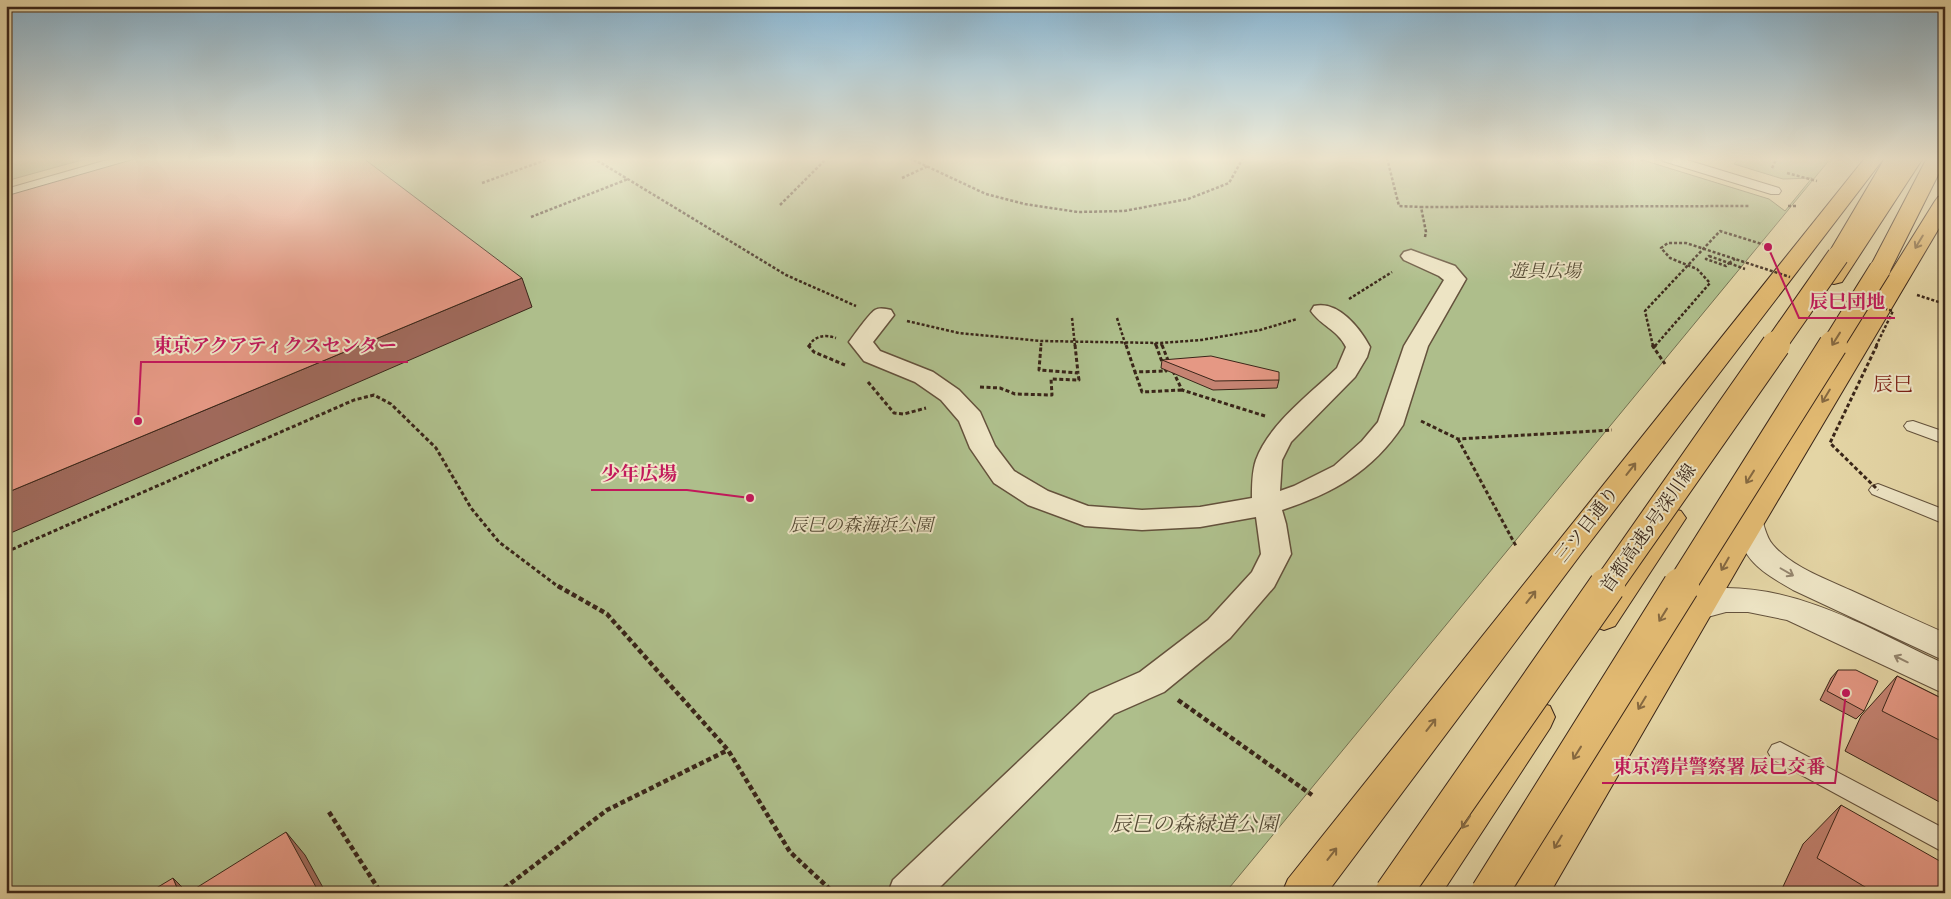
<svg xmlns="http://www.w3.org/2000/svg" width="1951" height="899" font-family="'IM FELL English','Noto Serif JP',serif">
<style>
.green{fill:#aebe8b;stroke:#747252}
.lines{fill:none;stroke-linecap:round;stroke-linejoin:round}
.service-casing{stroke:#64523c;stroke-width:2}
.pedestrian-casing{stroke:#64523c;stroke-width:3}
.tertiary-casing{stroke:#64523c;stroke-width:2}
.primary-casing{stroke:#3a2619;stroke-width:2}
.motorway-casing{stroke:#3a2619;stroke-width:2}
.path-far2{stroke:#3a2619;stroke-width:2.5;stroke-dasharray:3 2;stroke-linecap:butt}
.path-far1{stroke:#3a2619;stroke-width:3;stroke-dasharray:4 2.5;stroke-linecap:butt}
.path{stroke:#3a2619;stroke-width:4.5;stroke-dasharray:5 3;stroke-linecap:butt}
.service{fill:#ede4c4;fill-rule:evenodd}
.pedestrian{fill:#ede4c4;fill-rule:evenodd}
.tertiary{fill:#ede4c4;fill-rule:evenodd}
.primary{fill:#e2ba72;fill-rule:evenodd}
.motorway{fill:#e2ba72;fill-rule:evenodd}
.motorway-bridge-far2-casing{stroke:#3a2619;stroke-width:23;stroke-linecap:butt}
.motorway-bridge-far1-casing{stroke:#3a2619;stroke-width:30;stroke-linecap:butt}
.motorway-bridge-casing{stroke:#3a2619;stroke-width:38;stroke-linecap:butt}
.path-bridge-far1{stroke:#3a2619;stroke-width:2.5;stroke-dasharray:3 2;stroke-linecap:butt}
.path-bridge{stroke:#3a2619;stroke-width:3;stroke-dasharray:4 2.5;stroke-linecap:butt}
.motorway-bridge-far2{stroke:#e2ba72;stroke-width:21}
.motorway-bridge-far1{stroke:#e2ba72;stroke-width:28}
.motorway-bridge{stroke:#e2ba72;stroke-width:36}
.wall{fill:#c58372;stroke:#3a2619}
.shaded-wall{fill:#a06a5c;stroke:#3a2619}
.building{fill:#e59884;stroke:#3a2619}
.oneway{stroke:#866941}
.oneway2{stroke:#94856e}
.labels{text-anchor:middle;stroke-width:4;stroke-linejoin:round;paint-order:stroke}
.park-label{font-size:18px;font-style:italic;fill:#574c36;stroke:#ede4c4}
.street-label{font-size:18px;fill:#3a2619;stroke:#ede4c4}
.quarter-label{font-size:20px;fill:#7a1f14;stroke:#ede4c4}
.near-park-label{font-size:21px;font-style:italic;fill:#574c36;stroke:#ede4c4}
.leader{fill:none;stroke:#c2185b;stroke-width:2}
.callout-dot{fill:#c2185b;stroke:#ede4c4;stroke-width:2}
.callout-label{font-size:19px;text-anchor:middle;font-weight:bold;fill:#c2185b;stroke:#ede4c4;stroke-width:4;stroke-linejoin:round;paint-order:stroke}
</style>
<rect width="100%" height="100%" fill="#e4d5a5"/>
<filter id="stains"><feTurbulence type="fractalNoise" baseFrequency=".004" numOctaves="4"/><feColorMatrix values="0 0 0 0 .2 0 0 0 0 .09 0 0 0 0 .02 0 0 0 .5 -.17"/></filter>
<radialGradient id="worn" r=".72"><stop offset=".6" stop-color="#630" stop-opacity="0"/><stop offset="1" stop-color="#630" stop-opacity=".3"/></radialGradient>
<path class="green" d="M 6,158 L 89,158 L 6,181 Z
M 185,158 L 1636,158 L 1769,199 L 1785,211 L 1812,178 L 1783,179 L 1734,164 L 1739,158 L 1831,158 L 1225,893 L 6,893 L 6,210 Z"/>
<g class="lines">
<defs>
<path id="service" d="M 1661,158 L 1680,158 L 1779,188 L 1781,191 L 1779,194 L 1771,194 L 1663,161 Z
M 1913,421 L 1945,432 L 1945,444 L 1907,430 L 1904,426 L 1907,422 Z
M 1878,484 L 1945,510 L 1945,524 L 1872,494 L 1869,490 L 1872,486 Z
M 1780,742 L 1945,829 L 1945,853 L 1772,759 L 1768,752 L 1772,745 Z
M 1945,874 L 1945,893 L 1930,893 L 1936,877 Z"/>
<path id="pedestrian" d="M 1411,250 L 1455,266 L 1466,279 L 1428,346 L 1403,425 C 1372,472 1333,493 1282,510 L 1286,524 L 1291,554 L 1274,587 L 1230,638 L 1164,692 L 1114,714 L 934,893 L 888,893 L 893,880 L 1090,694 L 1140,672 L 1208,620 L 1252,572 L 1261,554 L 1256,517 L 1200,527 L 1142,530 L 1085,526 L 1028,505 L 994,483 L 970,448 L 959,421 L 941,400 L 915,382 L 864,361 L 849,342 C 855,334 868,315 875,310 C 880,307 886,309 891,310 L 894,315 L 873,342 L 880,351 L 933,372 L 959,390 L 980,412 L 995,446 L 1014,471 L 1048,491 L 1088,506 L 1142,510 L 1200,507 L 1252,498 C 1252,485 1252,472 1256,460 C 1269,424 1310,394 1337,368 L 1346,347 C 1337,329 1321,326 1311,311 L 1314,306 C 1338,300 1360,328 1370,347 L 1367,357 L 1355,377 L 1291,442 L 1282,460 L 1280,491 L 1294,486 L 1334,466 L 1362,441 L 1378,422 L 1404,346 L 1444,280 L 1439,276 L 1404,260 L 1401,256 L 1404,252 Z"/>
<path id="tertiary" d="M 114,158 L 145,158 L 143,162 L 6,201 L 6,189 Z
M 1749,511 L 1759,514 C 1765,524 1765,536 1773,545 C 1792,567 1824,578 1850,590 C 1881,604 1913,619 1945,633 L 1945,661 L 1793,590 C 1760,571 1742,560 1734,521 L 1739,514 Z
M 1726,588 C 1805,588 1875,632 1945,664 L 1945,694 L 1787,620 L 1748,612 L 1726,612 L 1700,619 L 1689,616 L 1684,607 L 1689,598 Z"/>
<path id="primary" d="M 1865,158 L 1884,158 L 1581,554 L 1327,893 L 1282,893 L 1288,879 Z
M 1904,158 L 1923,158 L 1842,282 L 1834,284 L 1826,282 L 1823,277 Z
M 1945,195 L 1945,218 L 1746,554 L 1550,893 L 1507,893 L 1513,879 L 1935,201 L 1938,197 Z
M 1671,508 L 1681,511 L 1686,518 L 1615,626 L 1604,630 L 1593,626 L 1588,617 L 1593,608 L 1661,511 Z
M 1537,702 L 1550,706 L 1555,717 L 1550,728 L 1442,893 L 1398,893 L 1404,879 L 1524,706 Z"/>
<path id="motorway" d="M 1885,158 L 1904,158 L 1846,261 L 1838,263 L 1830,261 L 1827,256 Z
M 1927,158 L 1945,158 L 1945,161 L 1891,269 L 1888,274 L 1880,276 L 1872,274 L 1869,269 Z"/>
</defs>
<use href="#service" class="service-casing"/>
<use href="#pedestrian" class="pedestrian-casing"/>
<use href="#tertiary" class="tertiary-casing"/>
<use href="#primary" class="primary-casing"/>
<use href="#motorway" class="motorway-casing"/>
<path class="path-far2" d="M 593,158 L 786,275 L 856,306
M 909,158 L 986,194 L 1025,204 L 1078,212 L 1124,211 L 1188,199 L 1229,183 L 1243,158
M 1387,158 L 1399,206 L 1421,207
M 1636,158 L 1645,161
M 1772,168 L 1777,158
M 1787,173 L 1817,181
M 902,178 L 928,166
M 482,183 L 551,158
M 780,205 L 827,158
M 1788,206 L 1796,206
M 531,217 L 628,179
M 1425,237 L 1426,232 L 1421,207 L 1749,206
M 1709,256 L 1729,263 L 1726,266 L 1706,259 Z
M 1729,263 L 1745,269
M 1729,263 L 1735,259
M 1917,295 L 1945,304
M 1349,299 L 1392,272
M 1072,318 L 1075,346
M 1117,318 L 1126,346
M 907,321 L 959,333 L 1041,341 L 1160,343 L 1201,340 L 1260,330 L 1297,319
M 1155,343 L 1156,346
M 1161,343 L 1162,346
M 809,346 C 814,336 825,334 836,338
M 1041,346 L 1041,341
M 1653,346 L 1645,311 L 1720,231 L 1765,245"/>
<path class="path-far1" d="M 808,345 L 814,352 L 845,365
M 1075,345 L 1078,373
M 1126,345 L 1135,372
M 1156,345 L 1162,362
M 1162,345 L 1169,363
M 1652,345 L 1665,364
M 1165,368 L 1166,371 L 1135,372 L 1142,392 L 1182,390
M 1173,371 L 1182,390 L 1265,416
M 868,382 L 894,413 L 904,414 L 926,408
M 980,387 L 1000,388 L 1015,394 L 1052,395 L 1051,379 L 1079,380 L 1078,373 L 1039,370 L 1041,345
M 1421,421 L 1458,439 L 1612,430
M 1458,439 L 1516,546
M 6,552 L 354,400 L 374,395 L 391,404 L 436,448 L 471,508 L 499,542 L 560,588"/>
<path class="path" d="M 558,586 L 607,614 L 728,750 L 790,852 L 834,893
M 1178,700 L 1312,795
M 329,812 L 381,893
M 498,893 L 607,810 L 728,750"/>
<use href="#service" class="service"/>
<use href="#pedestrian" class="pedestrian"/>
<use href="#tertiary" class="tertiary"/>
<use href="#primary" class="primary"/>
<use href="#motorway" class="motorway"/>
<defs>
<path id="motorway-bridge-far2" d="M 1775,346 L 1838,256
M 1832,346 L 1880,269"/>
<path id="motorway-bridge-far1" d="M 1606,588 L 1776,345
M 1680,588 L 1833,345"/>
<path id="motorway-bridge" d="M 1393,893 L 1607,586
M 1489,893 L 1681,586"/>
</defs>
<use href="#motorway-bridge-far2" class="motorway-bridge-far2-casing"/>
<use href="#motorway-bridge-far1" class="motorway-bridge-far1-casing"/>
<use href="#motorway-bridge" class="motorway-bridge-casing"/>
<path class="path-bridge-far1" d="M 1655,346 L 1710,283 L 1697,269 L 1670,258 L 1661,248 L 1668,243 L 1686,243 L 1790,277
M 1876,346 L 1893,311 L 1886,309"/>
<path class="path-bridge" d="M 1877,345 L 1830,443 L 1878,490
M 1653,348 L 1656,345"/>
<use href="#motorway-bridge-far2" class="motorway-bridge-far2"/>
<use href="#motorway-bridge-far1" class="motorway-bridge-far1"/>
<use href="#motorway-bridge" class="motorway-bridge"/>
</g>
<path class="wall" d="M 1162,360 L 1279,380 L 1277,388 L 1213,390 L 1161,368 Z
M 1838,670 L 1864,711 L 1856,719 L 1820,700 L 1831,678 Z
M 1897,676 L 1945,700 L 1945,805 L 1845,751 L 1861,716 Z
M 1841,805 L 1939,893 L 1780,893 L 1803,844 Z"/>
<path class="shaded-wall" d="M 522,278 L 532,307 L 6,535 L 6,493 Z
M 286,832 L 305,855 L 326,893 L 307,893 Z
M 173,878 L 188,893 L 179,893 Z"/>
<path class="building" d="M 138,158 L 363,158 L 522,278 L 6,493 L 6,196 Z
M 1211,356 L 1279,372 L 1279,380 L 1215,381 L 1162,360 Z
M 1838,670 L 1856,670 L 1878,681 L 1864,711 L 1827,691 Z
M 1897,676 L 1945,700 L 1945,743 L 1882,711 Z
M 1841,805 L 1945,864 L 1945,875 L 1939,893 L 1875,893 L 1817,858 Z
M 286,832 L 316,887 L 307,893 L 188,893 Z
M 173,878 L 179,893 L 148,893 Z"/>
<defs><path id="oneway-shaft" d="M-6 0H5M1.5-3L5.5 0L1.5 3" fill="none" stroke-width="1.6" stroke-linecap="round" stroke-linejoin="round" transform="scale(1.25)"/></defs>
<g class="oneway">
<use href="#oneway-shaft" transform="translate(1919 242) rotate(121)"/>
<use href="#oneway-shaft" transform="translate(1836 339) rotate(122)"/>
<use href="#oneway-shaft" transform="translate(1826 396) rotate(121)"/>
<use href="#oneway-shaft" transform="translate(1631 469) rotate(-52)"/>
<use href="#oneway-shaft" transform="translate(1750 477) rotate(122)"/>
<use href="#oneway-shaft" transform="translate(1725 564) rotate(120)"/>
<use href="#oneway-shaft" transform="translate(1531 597) rotate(-52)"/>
<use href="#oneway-shaft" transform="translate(1663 615) rotate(122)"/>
<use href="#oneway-shaft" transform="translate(1642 703) rotate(121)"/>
<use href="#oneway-shaft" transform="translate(1431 725) rotate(-52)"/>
<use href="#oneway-shaft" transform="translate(1577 753) rotate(122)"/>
<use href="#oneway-shaft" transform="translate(1466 822) rotate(124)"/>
<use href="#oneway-shaft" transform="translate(1558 842) rotate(121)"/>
<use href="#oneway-shaft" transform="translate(1332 854) rotate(-52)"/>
</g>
<g class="oneway2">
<use href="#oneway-shaft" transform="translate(1787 572) rotate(30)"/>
<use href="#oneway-shaft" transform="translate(1901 659) rotate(-154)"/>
</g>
<linearGradient id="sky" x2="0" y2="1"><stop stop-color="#88b5d2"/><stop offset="0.56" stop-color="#f3ecd6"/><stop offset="1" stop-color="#f3ecd6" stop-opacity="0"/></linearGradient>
<rect width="1951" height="284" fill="url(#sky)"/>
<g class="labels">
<g class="park-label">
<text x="1545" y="277">遊具広場</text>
<text x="861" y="531">辰巳の森海浜公園</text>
</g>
<g class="street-label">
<text transform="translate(1587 524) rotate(-52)" y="6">三ツ目通り</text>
<text transform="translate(1648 528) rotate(-55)" y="6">首都高速9号深川線</text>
</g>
<g class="quarter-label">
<text x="1893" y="391">辰巳</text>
</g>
<g class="near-park-label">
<text x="1194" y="831">辰巳の森緑道公園</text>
</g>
</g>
<path class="leader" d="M1768 247L1799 318H1895M138 421L141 362H408M750 498L687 490H591M1846 693L1835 783H1602"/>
<g class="callout-dot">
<circle cx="1768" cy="247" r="5"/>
<circle cx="138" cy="421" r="5"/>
<circle cx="750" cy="498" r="5"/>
<circle cx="1846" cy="693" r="5"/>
</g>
<g class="callout-label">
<text x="1847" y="308">辰巳団地</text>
<text x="275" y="352">東京アクアティクスセンター</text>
<text x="639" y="480">少年広場</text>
<text x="1719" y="773">東京湾岸警察署 辰巳交番</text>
</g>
<rect width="1951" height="899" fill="none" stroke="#e4d5a5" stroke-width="25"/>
<rect x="8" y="8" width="1936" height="884" fill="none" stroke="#3a2619" stroke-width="2.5"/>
<rect x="12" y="12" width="1926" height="874" fill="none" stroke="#3a2619"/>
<rect width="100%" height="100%" filter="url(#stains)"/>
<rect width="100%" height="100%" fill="url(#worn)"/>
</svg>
